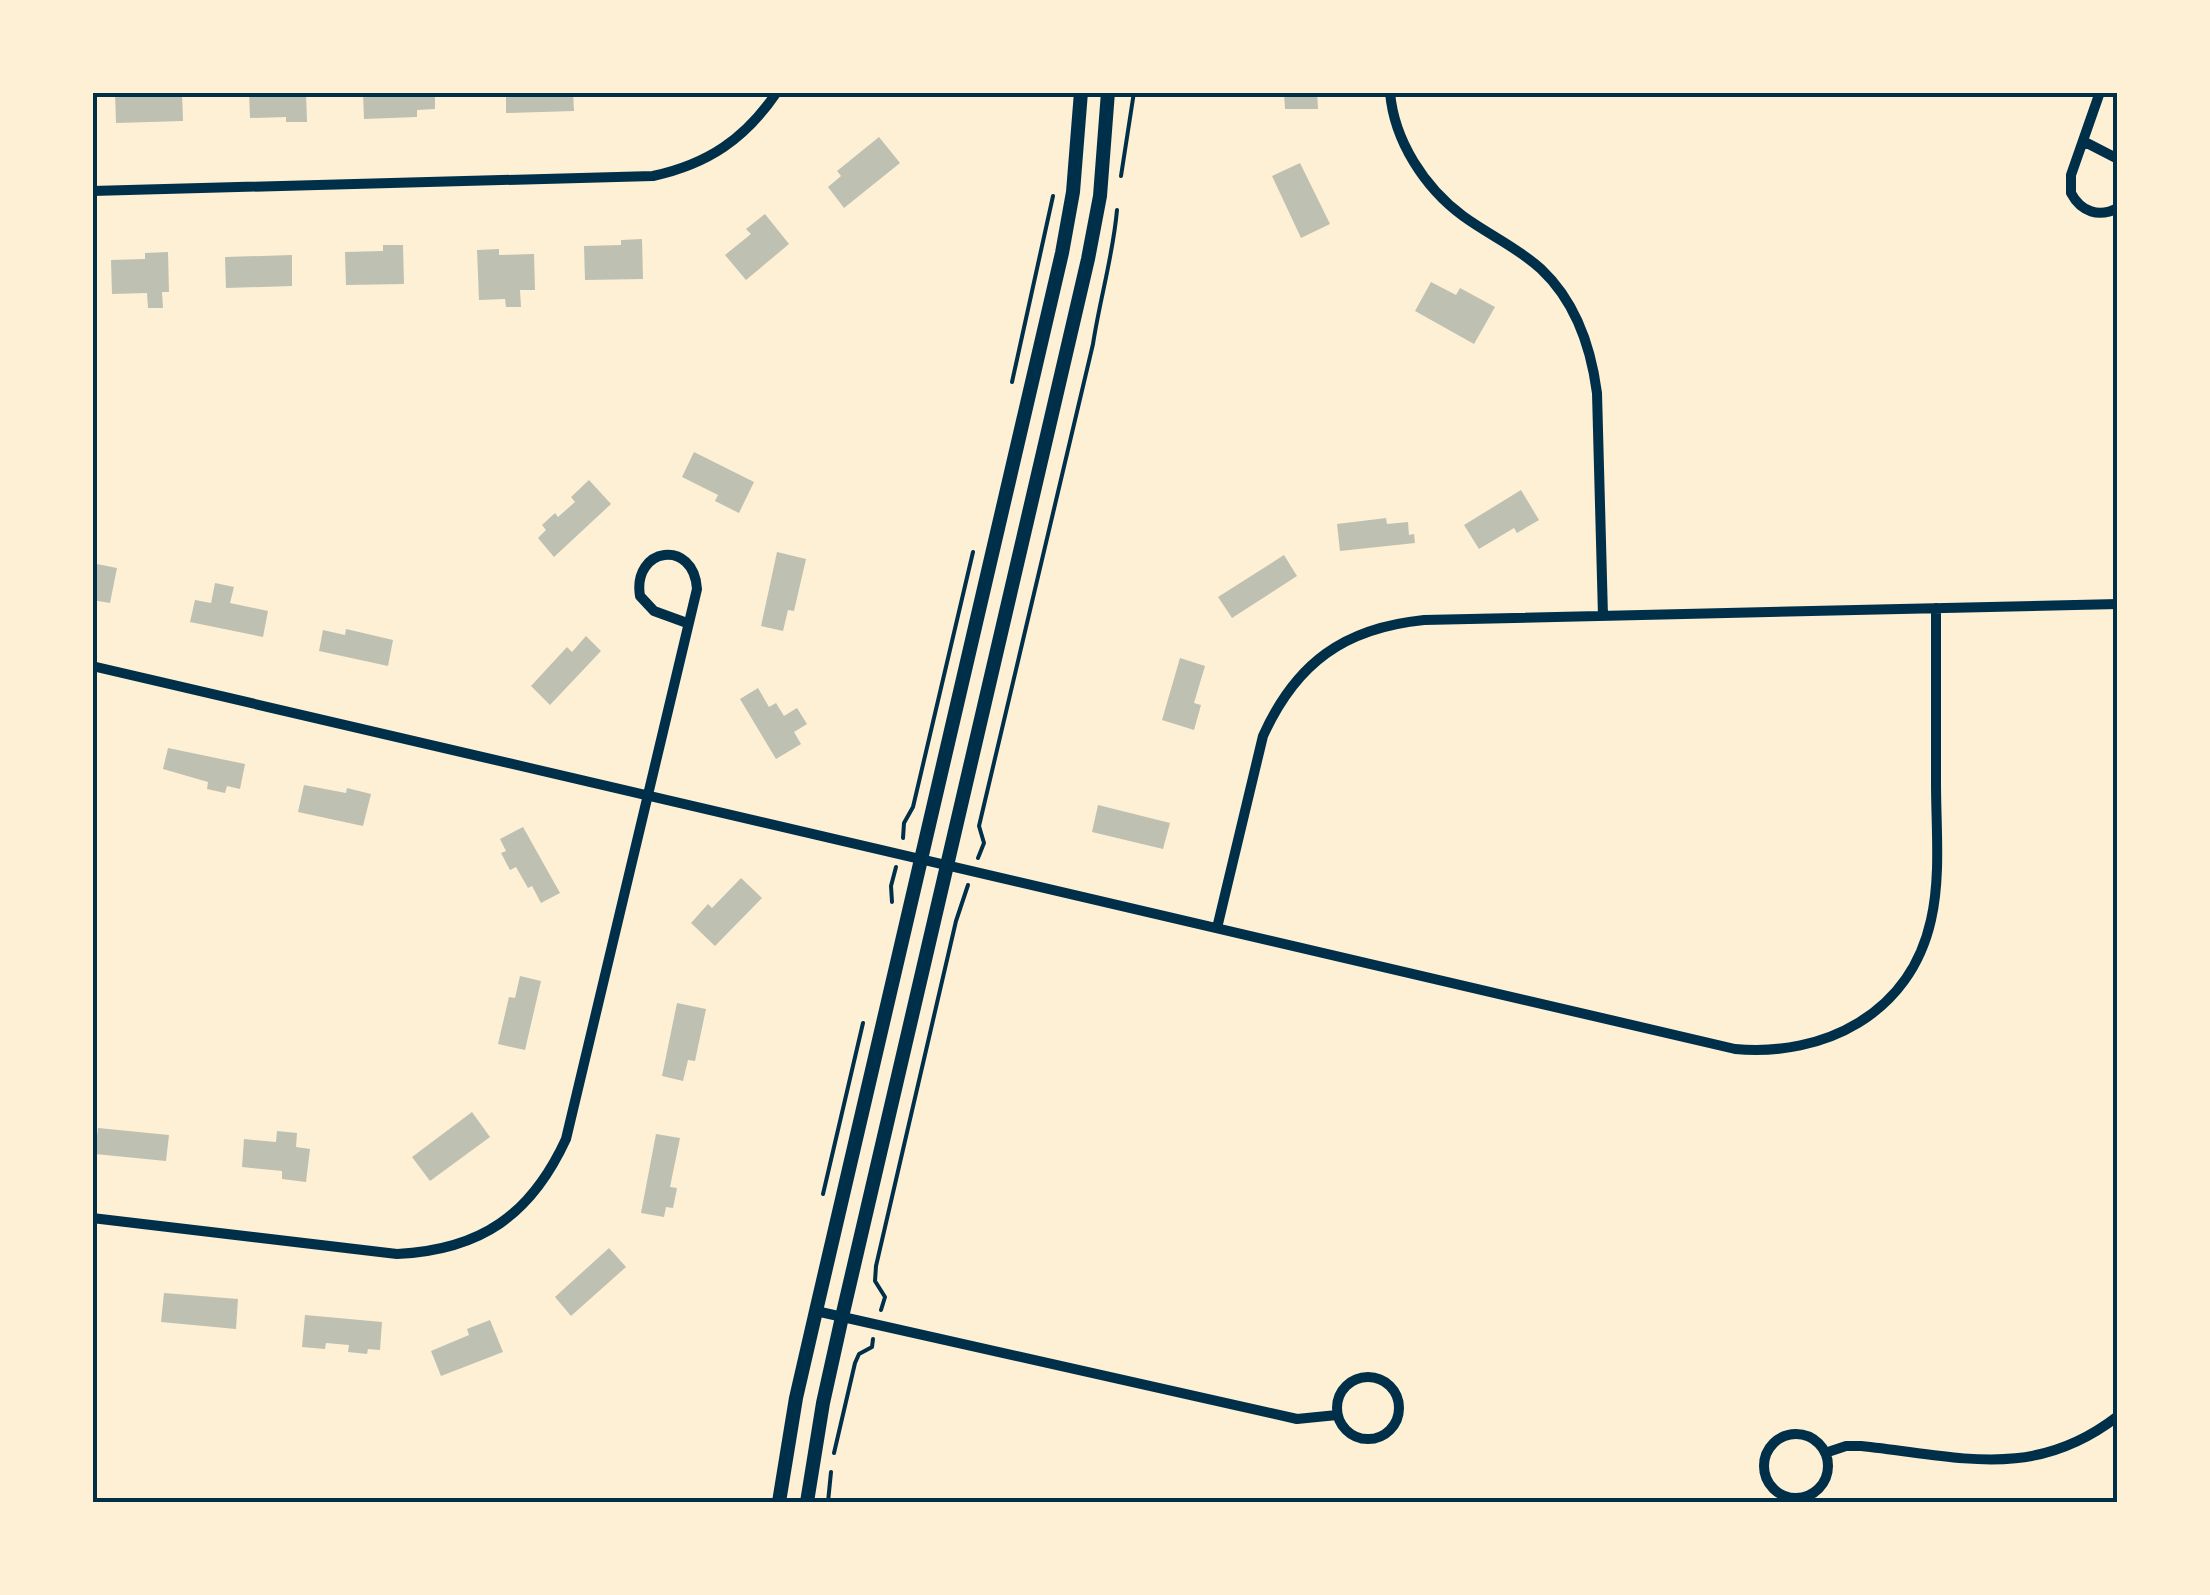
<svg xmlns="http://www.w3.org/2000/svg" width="2210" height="1595" font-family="'Archivo Narrow',sans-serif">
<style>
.building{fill:#bec0b2}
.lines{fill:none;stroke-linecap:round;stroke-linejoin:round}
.path{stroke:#003049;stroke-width:4}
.minor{stroke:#003049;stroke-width:10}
.secondary{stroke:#003049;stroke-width:14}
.neatline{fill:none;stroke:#003049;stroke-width:4}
</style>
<rect width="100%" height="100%" fill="#fdf0d5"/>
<path class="building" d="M 115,92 L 182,92 L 183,121 L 116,123 Z
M 249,92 L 306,92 L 307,122 L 286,122 L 286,117 L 250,118 Z
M 363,92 L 435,92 L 435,109 L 417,110 L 417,117 L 364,119 Z
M 506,92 L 573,92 L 574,111 L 506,113 Z
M 1284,92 L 1317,92 L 1318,109 L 1285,109 Z
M 879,137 L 900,163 L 844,208 L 828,187 L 841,176 L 837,171 Z
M 1300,163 L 1330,224 L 1301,238 L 1272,176 Z
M 765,214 L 789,244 L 746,280 L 725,255 L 751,234 L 746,229 Z
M 642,239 L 643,279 L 585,280 L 584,246 L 621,245 L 621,240 Z
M 383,245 L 403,245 L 404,284 L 346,285 L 345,252 L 383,251 Z
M 499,249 L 499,255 L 534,254 L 535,290 L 520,290 L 521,307 L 506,307 L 505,299 L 479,300 L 477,250 Z
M 168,252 L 169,292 L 162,292 L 163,308 L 148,308 L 147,293 L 112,294 L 111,260 L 145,259 L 145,253 Z
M 292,255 L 292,286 L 226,288 L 225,257 Z
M 1431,282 L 1456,295 L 1460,288 L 1495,307 L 1474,344 L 1415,311 Z
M 694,452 L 754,482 L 739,513 L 715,501 L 718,495 L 682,477 Z
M 589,480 L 611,504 L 554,557 L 538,538 L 546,530 L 542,525 L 555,513 L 558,517 L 575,502 L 571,497 Z
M 1521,490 L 1539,520 L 1517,533 L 1514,528 L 1479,549 L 1464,525 Z
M 1386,518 L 1387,524 L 1408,522 L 1409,535 L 1414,534 L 1415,543 L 1340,551 L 1337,524 Z
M 777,552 L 806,559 L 794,611 L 788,610 L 783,631 L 761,626 Z
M 1284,555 L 1297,576 L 1232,618 L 1218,597 Z
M 92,563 L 117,568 L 110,603 L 92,600 Z
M 215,583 L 234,587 L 230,603 L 268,611 L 263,637 L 190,622 L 195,600 L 211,603 Z
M 346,629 L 393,640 L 388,666 L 319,651 L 323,630 L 345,635 Z
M 586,636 L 601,651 L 550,705 L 531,686 L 567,647 L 572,652 Z
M 1180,658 L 1205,666 L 1194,703 L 1201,705 L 1194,730 L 1162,720 Z
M 758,688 L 769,707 L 776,703 L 784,716 L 797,708 L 807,724 L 794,732 L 801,744 L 776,759 L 740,699 Z
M 168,748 L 245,764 L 240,789 L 227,786 L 225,793 L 207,789 L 208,782 L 163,769 Z
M 304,785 L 346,793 L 347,788 L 371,794 L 363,826 L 298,812 Z
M 1098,805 L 1170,823 L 1163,849 L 1092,832 Z
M 523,827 L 560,893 L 541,903 L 532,886 L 528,888 L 516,867 L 510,870 L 501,853 L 506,851 L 500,839 Z
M 741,878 L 762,898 L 715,946 L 691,923 L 708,904 L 712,908 Z
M 520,976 L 541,981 L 525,1050 L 498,1044 L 509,997 L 515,998 Z
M 677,1003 L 706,1009 L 695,1061 L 688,1060 L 683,1081 L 662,1076 Z
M 472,1112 L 490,1137 L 430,1181 L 412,1157 Z
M 98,1128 L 169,1135 L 166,1161 L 95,1154 Z
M 277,1131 L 297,1133 L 296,1147 L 310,1149 L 306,1182 L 282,1179 L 282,1171 L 242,1167 L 244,1139 L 276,1142 Z
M 656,1134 L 680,1138 L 670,1187 L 677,1188 L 673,1208 L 666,1207 L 664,1217 L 641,1213 Z
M 609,1248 L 626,1267 L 571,1316 L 555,1297 Z
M 164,1293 L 238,1299 L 236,1329 L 161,1322 Z
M 305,1315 L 382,1322 L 380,1350 L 368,1349 L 367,1354 L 348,1352 L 349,1345 L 326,1343 L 325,1349 L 302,1347 Z
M 490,1320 L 503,1352 L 441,1376 L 431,1351 L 469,1335 L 467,1329 Z"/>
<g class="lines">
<path class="path" d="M 1121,176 L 1134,92
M 1012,382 L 1053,196
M 903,838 L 904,823 L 913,807 L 973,552
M 978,858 L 984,843 L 979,826 L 1093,344 C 1100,298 1113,256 1117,210
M 892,902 L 891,886 L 896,867
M 823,1194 L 863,1023
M 881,1310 L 885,1297 L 875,1281 L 876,1266 L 956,921 L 968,885
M 834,1453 L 855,1363 L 859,1354 L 872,1347 L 873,1339
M 828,1502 L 831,1472"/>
<path class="minor" d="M 1390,92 C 1394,141 1425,188 1463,216 C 1489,235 1517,247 1541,269 C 1576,302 1591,347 1597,393 L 1603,616
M 2100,92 L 2071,175 L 2071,193 C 2081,212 2099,218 2118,208
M 2083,141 L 2118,159
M 92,191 L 653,176 C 708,164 745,139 777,92
M 92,666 L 1735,1049 C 1824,1057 1910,1014 1931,920 C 1941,876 1936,828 1936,783 C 1936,725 1936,666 1936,608
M 1217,928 L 1263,736 C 1296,663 1344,628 1424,620 L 2118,604
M 92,1218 L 397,1254 C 481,1250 531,1215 566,1139 L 697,589 C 694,538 632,547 640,596 L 654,611 L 687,623
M 816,1311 L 1297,1419 L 1337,1415
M1337 1408a31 31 0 1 1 62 0a31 31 0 1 1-62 0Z
M1764 1466a32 32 0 1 1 64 0a32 32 0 1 1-64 0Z
M 1825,1453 L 1846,1446 L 1861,1446 C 1959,1456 2033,1482 2118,1416"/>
<path class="secondary" d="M 779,1502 L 796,1398 L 816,1311 L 1062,253 L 1073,192 L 1081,92
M 807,1502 L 823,1403 L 842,1317 L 1088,259 L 1100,196 L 1108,92"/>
</g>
<rect width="2210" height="1595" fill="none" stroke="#fdf0d5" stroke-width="190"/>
<rect x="95" y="95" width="2020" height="1405" class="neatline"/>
</svg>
